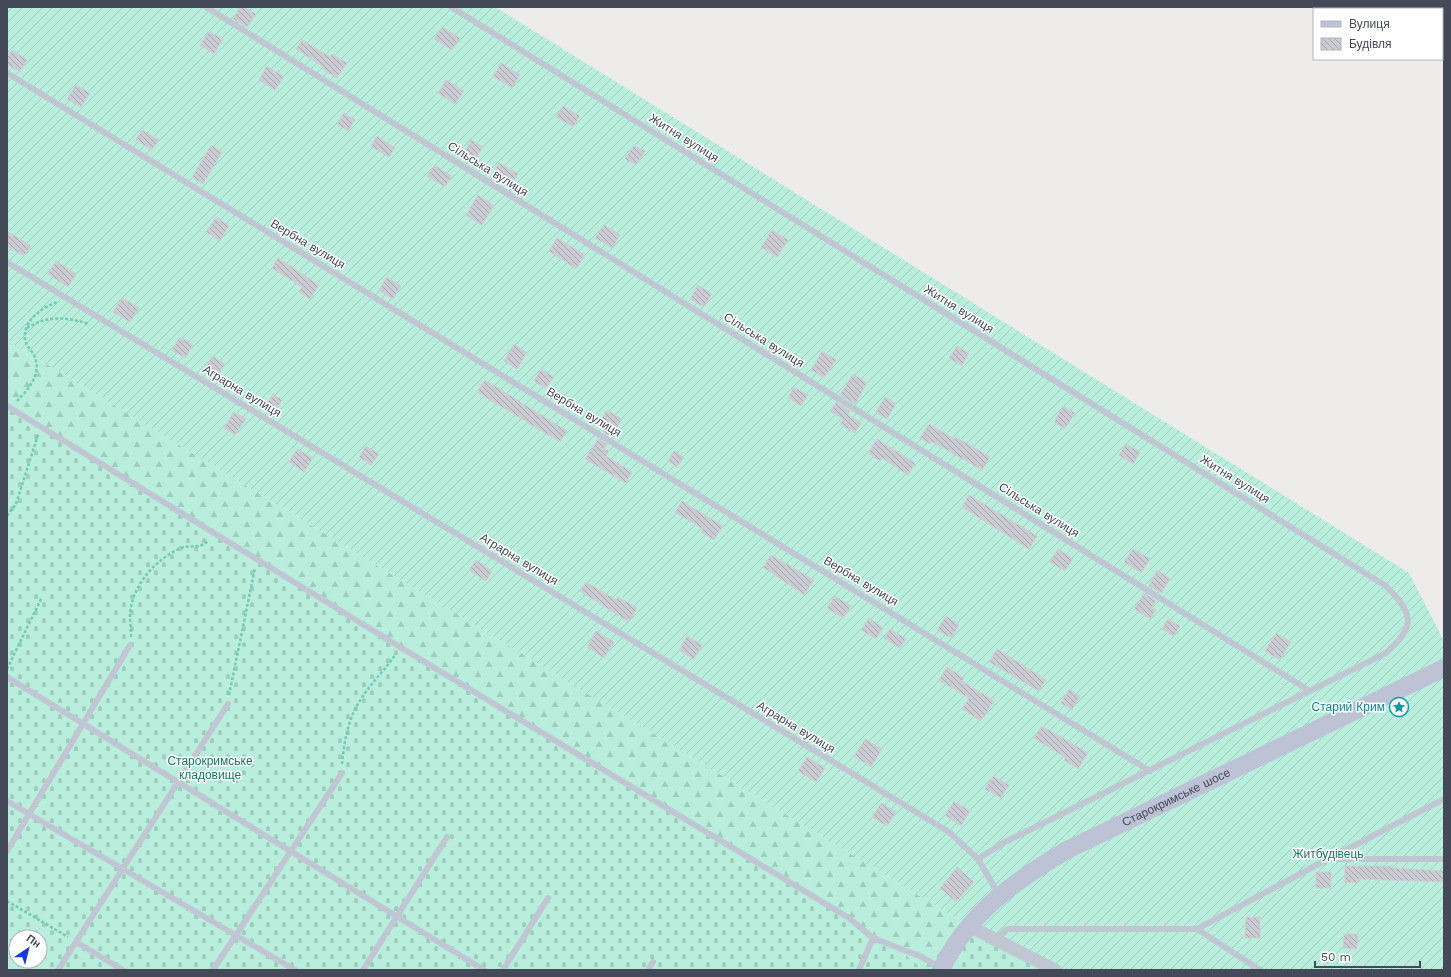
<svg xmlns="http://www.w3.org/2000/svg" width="1451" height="977" font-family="'Work Sans',sans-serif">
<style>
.forest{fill:url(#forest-firs)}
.cemetery{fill:url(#cemetery-stones);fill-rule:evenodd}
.garden{fill:url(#garden-furrows)}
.building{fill:url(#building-back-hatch);stroke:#cfcfd7}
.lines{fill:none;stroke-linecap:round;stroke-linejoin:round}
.path{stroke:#70cbb7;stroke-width:2.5;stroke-dasharray:3 2;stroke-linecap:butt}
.lane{stroke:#c1c6d3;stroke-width:6}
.street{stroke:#c1c6d3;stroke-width:13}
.secondary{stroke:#bdc2d5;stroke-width:18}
.labels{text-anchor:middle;stroke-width:3;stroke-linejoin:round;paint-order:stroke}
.street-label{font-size:12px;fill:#444958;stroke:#fff}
.culture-label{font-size:12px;fill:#0d838f;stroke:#fff;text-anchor:end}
.park-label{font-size:12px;fill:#167862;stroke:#fff}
</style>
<defs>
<pattern id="forest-firs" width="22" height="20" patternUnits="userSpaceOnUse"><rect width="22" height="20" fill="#b8eedb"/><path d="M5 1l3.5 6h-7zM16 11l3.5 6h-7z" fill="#9fcebe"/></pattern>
<pattern id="cemetery-stones" width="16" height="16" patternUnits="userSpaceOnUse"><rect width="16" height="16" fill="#b8eedb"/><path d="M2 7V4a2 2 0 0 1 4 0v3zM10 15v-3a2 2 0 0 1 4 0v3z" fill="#9fcebe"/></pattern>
<pattern id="garden-furrows" width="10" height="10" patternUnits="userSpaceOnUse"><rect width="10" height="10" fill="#b8eedb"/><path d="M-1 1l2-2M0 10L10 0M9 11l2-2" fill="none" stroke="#9fcebe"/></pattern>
<pattern id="building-back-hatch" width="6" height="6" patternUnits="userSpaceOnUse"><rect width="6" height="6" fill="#cbccd3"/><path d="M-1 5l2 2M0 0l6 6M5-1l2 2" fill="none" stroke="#a6a8ae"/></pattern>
</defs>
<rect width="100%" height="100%" fill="#eeeceb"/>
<path class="forest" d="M 7,340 L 969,926 L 941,970 L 923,970 L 898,948 L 873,938 L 7,406 Z"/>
<path class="cemetery" d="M 7,406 L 849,918 L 873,938 L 898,948 L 923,970 L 7,970 ZM 16,937 L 40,937 L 40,961 L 16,961 Z
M 969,926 L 1055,970 L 941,970 Z"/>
<path class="garden" d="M 7,7 L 495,7 L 1409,573 L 1444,641 L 1444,970 L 1055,970 L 969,926 L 7,340 Z"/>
<path class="building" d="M 240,7 L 244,7 L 256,14 L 247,27 L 233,19 Z
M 442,27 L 460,38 L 452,50 L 434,39 Z
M 209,31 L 223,39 L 214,54 L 200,45 Z
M 302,40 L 330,57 L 332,54 L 347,63 L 337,78 L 323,69 L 324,67 L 296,49 Z
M 12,50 L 27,60 L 20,72 L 7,64 L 7,57 Z
M 501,63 L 520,75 L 512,88 L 493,76 Z
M 267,66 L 284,77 L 275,90 L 259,80 Z
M 446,80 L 464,91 L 455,104 L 438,93 Z
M 76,85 L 90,93 L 81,107 L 67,99 Z
M 563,106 L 580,116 L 573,127 L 556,117 Z
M 344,113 L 355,120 L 348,131 L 337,124 Z
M 142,130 L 159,140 L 152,150 L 136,140 Z
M 377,136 L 395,148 L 389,157 L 371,146 Z
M 471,140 L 483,147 L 476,158 L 465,151 Z
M 211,145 L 222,152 L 203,184 L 192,177 Z
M 634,145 L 645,151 L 636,165 L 625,159 Z
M 499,163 L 518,174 L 511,185 L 493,173 Z
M 434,165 L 452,176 L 445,187 L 427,176 Z
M 478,195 L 494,206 L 482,225 L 466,215 Z
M 216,217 L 229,226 L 220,241 L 206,232 Z
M 604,225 L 620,235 L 612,248 L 595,238 Z
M 772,230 L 788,240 L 777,257 L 761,247 Z
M 7,231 L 31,246 L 24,256 L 7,246 Z
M 557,238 L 585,255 L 576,269 L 549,251 Z
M 278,258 L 319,285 L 310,299 L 299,292 L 302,287 L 272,268 Z
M 56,261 L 76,274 L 68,287 L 48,274 Z
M 387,277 L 401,286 L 393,299 L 379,290 Z
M 698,285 L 712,294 L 704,307 L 690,299 Z
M 122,298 L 139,308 L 130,322 L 113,312 Z
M 180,337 L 193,345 L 185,358 L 172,350 Z
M 514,344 L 527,353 L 517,369 L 504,361 Z
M 957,346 L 969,353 L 962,366 L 949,358 Z
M 822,351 L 836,360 L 824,378 L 811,370 Z
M 212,356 L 225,364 L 218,375 L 206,367 Z
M 541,369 L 554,377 L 546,388 L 534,381 Z
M 853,374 L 867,383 L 855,404 L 840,395 Z
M 485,380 L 567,431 L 560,442 L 477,392 Z
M 794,387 L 808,395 L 801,406 L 788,398 Z
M 273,394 L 282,400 L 275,413 L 265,407 Z
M 885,397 L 896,404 L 887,419 L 876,412 Z
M 836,402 L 850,411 L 848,415 L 861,423 L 855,433 L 840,424 L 843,419 L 830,411 Z
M 1063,406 L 1075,413 L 1065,429 L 1054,422 Z
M 607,410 L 622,419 L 611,437 L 602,431 L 605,428 L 599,424 Z
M 234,412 L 246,419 L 235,435 L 224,428 Z
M 929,424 L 955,439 L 956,437 L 990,457 L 982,470 L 931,441 L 930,444 L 920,438 Z
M 598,439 L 607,444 L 604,449 L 609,451 L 606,456 L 632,472 L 626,483 L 585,459 Z
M 877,439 L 915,463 L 908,475 L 882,458 L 880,461 L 868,453 Z
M 1126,444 L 1140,452 L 1133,464 L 1119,455 Z
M 366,446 L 379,454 L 371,465 L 359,457 Z
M 297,449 L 313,458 L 304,472 L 289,462 Z
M 674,451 L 684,457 L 677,467 L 668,461 Z
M 969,495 L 1037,536 L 1029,549 L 962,507 Z
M 682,501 L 723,526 L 714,540 L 701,532 L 703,529 L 675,512 Z
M 1058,549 L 1073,559 L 1065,571 L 1050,562 Z
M 1133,549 L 1150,559 L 1141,573 L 1124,562 Z
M 771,555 L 814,580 L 804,595 L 763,567 Z
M 476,560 L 492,571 L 486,581 L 469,570 Z
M 1157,570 L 1170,579 L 1161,593 L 1149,586 Z
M 586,582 L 616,600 L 618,597 L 637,608 L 629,622 L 580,591 Z
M 1144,593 L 1156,601 L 1152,607 L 1156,610 L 1150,619 L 1134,609 Z
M 835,596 L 851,606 L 843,618 L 827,608 Z
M 946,616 L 959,625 L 951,638 L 937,630 Z
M 869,618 L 883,628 L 876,639 L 861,630 Z
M 1168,619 L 1180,626 L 1174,636 L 1162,629 Z
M 890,629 L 906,639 L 900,648 L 884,638 Z
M 596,631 L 614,642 L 604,658 L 587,647 Z
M 1276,633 L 1291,642 L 1280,660 L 1265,651 Z
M 687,636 L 702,645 L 694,659 L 679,650 Z
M 997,649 L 1046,680 L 1039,691 L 989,662 Z
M 947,667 L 964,678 L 962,681 L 994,701 L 981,721 L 962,709 L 969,698 L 939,680 Z
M 1069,689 L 1080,696 L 1072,710 L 1061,703 Z
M 1042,726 L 1088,753 L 1078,769 L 1064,760 L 1066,758 L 1034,738 Z
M 865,739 L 882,749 L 871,767 L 854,756 Z
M 807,757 L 825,768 L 816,782 L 798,771 Z
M 993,776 L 1009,785 L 1001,798 L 985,789 Z
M 954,801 L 970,811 L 961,826 L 945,815 Z
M 881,803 L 896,812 L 887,826 L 872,817 Z
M 1345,866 L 1393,866 L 1393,868 L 1444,871 L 1444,882 L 1358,879 L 1358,883 L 1345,882 Z
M 957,867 L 974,882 L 956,902 L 940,888 Z
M 1316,872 L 1331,872 L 1331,888 L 1316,888 Z
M 1246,917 L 1260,917 L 1260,938 L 1245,938 Z
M 1344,934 L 1358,934 L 1357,949 L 1343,948 Z"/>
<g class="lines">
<path class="path" d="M 27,328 C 48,315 66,317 89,324
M 17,401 C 27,391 40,376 36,361 C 35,353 26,347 25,339 C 23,320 42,308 57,302
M 7,516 L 16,504 L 38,435
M 131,637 C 131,629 130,621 130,613 C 133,584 156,559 181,548 C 193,544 199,550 209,540
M 7,669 L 42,597
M 229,695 L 255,568
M 342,764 C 344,742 348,718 361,699 C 371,683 385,670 395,655
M 7,901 L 68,937"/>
<path class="lane" d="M 206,7 L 1310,691
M 451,7 L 1386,586 C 1413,613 1417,626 1386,653 L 1003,843 L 978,859
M 7,73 L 1150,771
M 7,262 L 949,832 L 978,859 L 999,895
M 7,406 L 400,647 L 849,918 L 873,938 L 922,957 L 941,968
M 7,677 L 484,970
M 7,801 L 295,970
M 7,851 L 130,645
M 1330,859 L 1444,859
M 1197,929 L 1260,970
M 995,939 L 1007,929 L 1197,929 L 1328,859 L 1444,799
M 76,942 L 123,970
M 58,970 L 228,704
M 213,970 L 342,773
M 363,970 L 447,837
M 503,970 L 548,898
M 648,970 L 653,962
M 859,970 L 873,938"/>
<path class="street" d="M 969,926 L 1055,970"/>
<path class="secondary" id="s1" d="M 941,970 C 967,914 1016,880 1067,850 L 1444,668"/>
</g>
<defs>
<symbol id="sight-ring" viewBox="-11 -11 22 22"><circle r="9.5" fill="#fff" stroke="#0f9aa8" stroke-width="1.5"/><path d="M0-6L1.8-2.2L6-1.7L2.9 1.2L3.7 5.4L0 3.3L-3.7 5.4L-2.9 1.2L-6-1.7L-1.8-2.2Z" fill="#0f9aa8"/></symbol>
</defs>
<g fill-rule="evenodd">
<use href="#sight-ring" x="1388" y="696" width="22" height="22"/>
</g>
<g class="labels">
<g class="street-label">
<text transform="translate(684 138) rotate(32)" y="4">Житня вулиця</text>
<text transform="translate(488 169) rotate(32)" y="4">Сільська вулиця</text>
<text transform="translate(308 244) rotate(31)" y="4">Вербна вулиця</text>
<text transform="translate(959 309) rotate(32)" y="4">Житня вулиця</text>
<text transform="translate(764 340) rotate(32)" y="4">Сільська вулиця</text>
<text transform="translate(242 391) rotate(31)" y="4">Аграрна вулиця</text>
<text transform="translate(584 412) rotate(31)" y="4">Вербна вулиця</text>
<text transform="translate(1235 479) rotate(32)" y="4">Житня вулиця</text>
<text transform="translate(1039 510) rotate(32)" y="4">Сільська вулиця</text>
<text transform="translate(519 559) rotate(31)" y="4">Аграрна вулиця</text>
<text transform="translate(861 581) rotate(31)" y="4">Вербна вулиця</text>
<text transform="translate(796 727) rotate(31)" y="4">Аграрна вулиця</text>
<text dy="4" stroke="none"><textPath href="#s1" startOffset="298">Старокримське шосе</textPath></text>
</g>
<g class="culture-label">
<text x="1385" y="711">Старий Крим</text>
</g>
<g class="park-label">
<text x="210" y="765">Старокримське<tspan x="210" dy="14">кладовище</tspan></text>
<text x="1328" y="858">Житбудівець</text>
</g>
</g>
<rect width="1451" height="977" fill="none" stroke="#444958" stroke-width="16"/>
<rect x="1313" y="8" width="130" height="52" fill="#ffffff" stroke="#b4b6bc"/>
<rect x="1321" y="21" width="20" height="6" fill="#bdc2d5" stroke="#b4b6bc"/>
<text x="1349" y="28" font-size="12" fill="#444958">Вулиця</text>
<rect x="1321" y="38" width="20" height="12" fill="url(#building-back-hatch)" stroke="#b4b6bc"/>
<text x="1349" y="48" font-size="12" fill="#444958">Будівля</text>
<g transform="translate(28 949) rotate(35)"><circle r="19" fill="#ffffff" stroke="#b4b6bc"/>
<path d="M0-3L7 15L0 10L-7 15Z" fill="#1839db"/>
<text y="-6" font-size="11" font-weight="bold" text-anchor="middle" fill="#444958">Пн</text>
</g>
<path d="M1315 961v6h105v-6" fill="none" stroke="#444958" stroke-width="2"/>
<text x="1321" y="961" font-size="12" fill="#444958" stroke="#ffffff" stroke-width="3" paint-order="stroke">50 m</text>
</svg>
